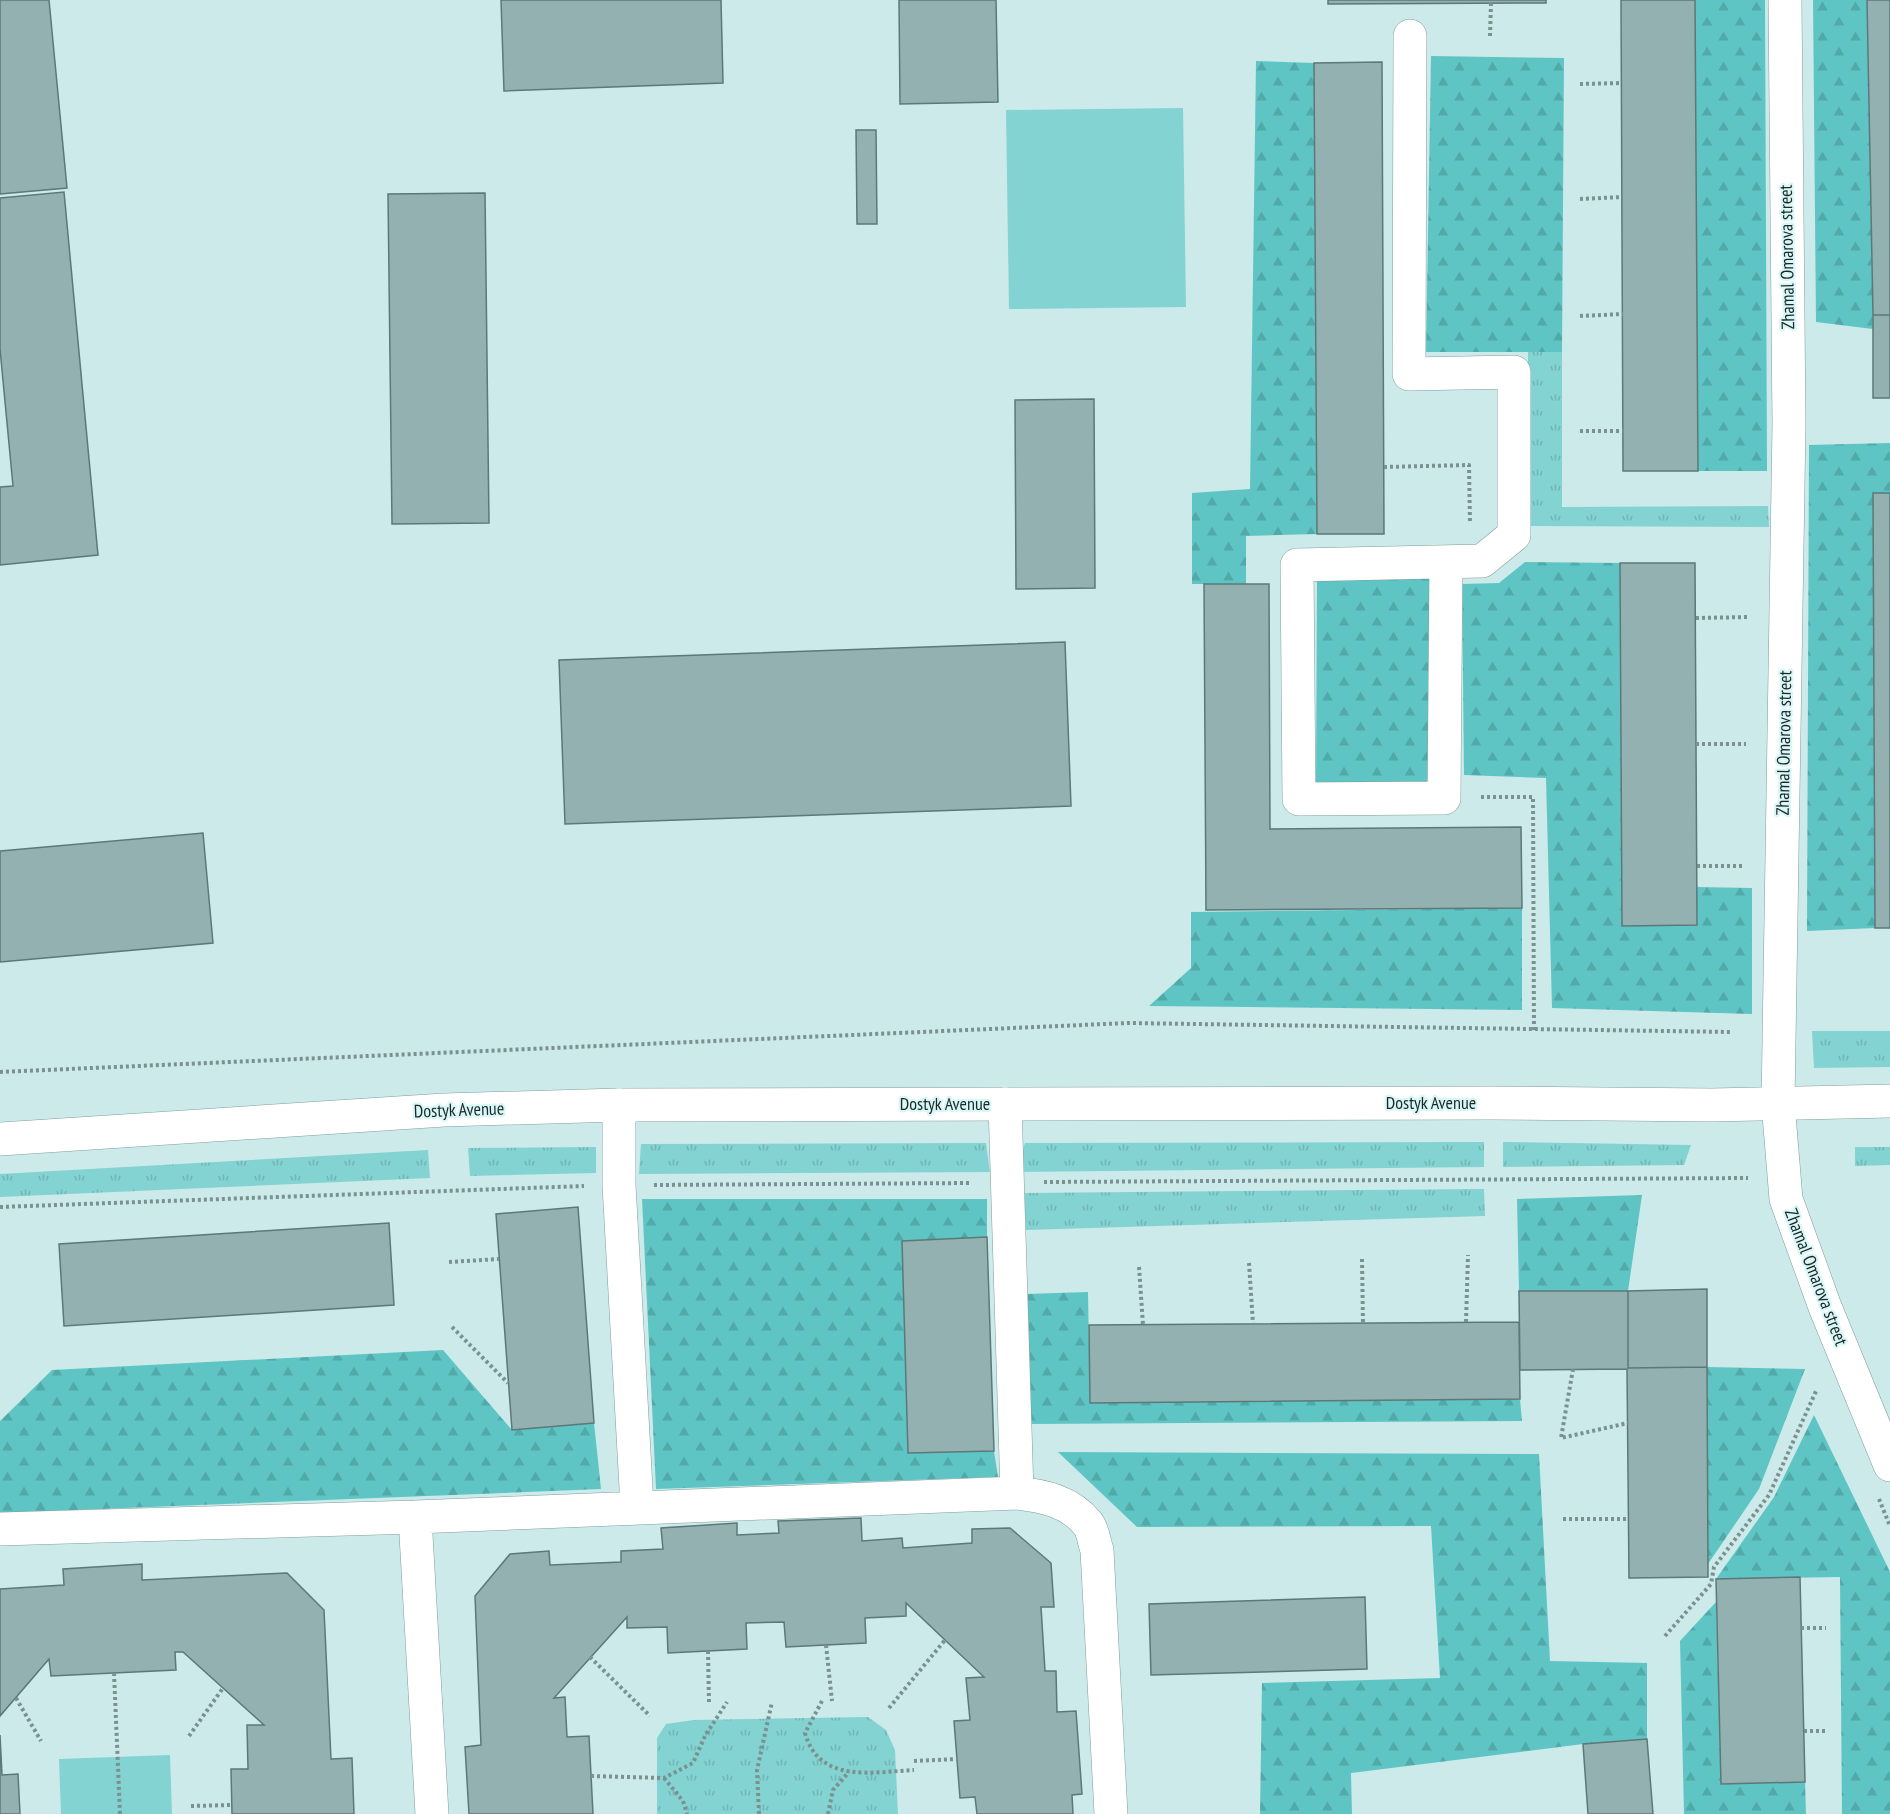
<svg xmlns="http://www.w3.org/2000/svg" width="1890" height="1814" font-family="'PT Sans Narrow',sans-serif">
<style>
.grass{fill:url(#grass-tufts)}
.forest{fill:url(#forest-firs)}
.park{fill:#83d3d2}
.building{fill:#94b1b1;stroke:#5c7878;stroke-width:1.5}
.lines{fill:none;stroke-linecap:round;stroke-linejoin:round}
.minor-casing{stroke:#819e9e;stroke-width:34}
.major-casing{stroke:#819e9e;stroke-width:34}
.path{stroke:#7b9190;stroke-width:4;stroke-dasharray:3 3;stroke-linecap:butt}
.minor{stroke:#fff;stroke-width:33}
.major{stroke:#fff;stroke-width:33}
.labels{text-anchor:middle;stroke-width:4.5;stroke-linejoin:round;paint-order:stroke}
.street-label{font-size:18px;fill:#1c2828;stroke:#d8f7f6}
</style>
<defs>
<pattern id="grass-tufts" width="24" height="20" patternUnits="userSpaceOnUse" patternTransform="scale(1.5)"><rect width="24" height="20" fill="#83d3d2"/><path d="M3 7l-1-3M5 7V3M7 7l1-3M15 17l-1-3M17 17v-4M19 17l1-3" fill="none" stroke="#71b5b4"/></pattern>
<pattern id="forest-firs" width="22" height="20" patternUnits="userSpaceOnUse" patternTransform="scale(1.5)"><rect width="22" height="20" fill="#5ec5c4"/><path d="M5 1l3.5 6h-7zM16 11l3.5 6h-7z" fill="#51a9a8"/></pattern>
</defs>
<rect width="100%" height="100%" fill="#cbeae9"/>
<path class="grass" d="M 1528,352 L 1562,352 L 1562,507 L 1768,506 L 1769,527 L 1528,526 Z
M 1812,1031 L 1890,1031 L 1890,1067 L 1814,1068 Z
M 1484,1142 L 1484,1167 L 1016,1172 L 1025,1143 Z
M 1503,1142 L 1691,1145 L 1684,1165 L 1503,1167 Z
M 986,1143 L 990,1172 L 639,1174 L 641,1144 Z
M 596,1147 L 596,1173 L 470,1176 L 468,1148 Z
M 1855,1147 L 1890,1147 L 1890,1165 L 1855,1166 Z
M 428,1150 L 430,1178 L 0,1197 L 0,1174 Z
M 1484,1189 L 1485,1216 L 1026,1230 L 1024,1193 Z
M 868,1717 L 886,1730 L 895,1750 L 898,1814 L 657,1814 L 657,1738 L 666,1724 L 694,1720 Z"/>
<path class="forest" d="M 1695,0 L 1765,0 L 1767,471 L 1698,471 Z
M 1813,0 L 1867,0 L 1873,329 L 1816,322 Z
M 1431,56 L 1564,58 L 1562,352 L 1426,352 Z
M 1256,61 L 1314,63 L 1317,534 L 1246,536 L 1246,584 L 1192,584 L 1192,493 L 1250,489 Z
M 1890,443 L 1890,493 L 1873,493 L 1875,928 L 1807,931 L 1809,445 Z
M 1525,562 L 1620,563 L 1622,925 L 1697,925 L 1697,887 L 1752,888 L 1752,1014 L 1552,1008 L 1546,778 L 1464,775 L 1462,584 L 1499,583 Z
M 1317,579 L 1431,579 L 1428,784 L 1316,782 Z
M 1522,908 L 1522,1010 L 1149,1006 L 1191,968 L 1191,912 Z
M 1642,1195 L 1628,1291 L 1519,1291 L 1517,1199 Z
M 642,1199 L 987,1199 L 987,1237 L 902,1241 L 908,1453 L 994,1451 L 998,1477 L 656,1489 Z
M 1088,1292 L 1090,1403 L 1520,1399 L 1522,1421 L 1029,1424 L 1026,1294 Z
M 443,1350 L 512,1430 L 594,1423 L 601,1489 L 0,1513 L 0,1421 L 52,1370 Z
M 1707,1367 L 1805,1369 L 1759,1489 L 1708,1564 Z
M 1814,1415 L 1890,1572 L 1890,1814 L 1842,1814 L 1840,1577 L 1716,1579 L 1774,1497 Z
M 1058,1452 L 1539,1454 L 1550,1661 L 1647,1663 L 1647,1739 L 1583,1744 L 1351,1773 L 1352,1814 L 1260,1814 L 1262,1683 L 1440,1678 L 1431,1526 L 1137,1527 Z
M 1716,1602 L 1721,1784 L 1805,1782 L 1806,1814 L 1684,1814 L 1680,1641 Z"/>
<path class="park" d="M 1183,108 L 1186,307 L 1009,309 L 1006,110 Z
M 170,1755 L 172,1814 L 61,1814 L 59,1759 Z"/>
<path class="building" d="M 0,0 L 49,0 L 67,188 L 0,194 Z
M 501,0 L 721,0 L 723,83 L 504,91 Z
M 899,0 L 996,0 L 998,102 L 900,104 Z
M 1328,0 L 1546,0 L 1546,3 L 1328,4 Z
M 1621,0 L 1695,0 L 1698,471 L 1623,471 Z
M 1867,0 L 1890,0 L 1890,315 L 1873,315 Z
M 1382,62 L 1384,534 L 1317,534 L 1314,63 Z
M 856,130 L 876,130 L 877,224 L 857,224 Z
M 64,192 L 98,555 L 0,565 L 0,487 L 13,486 L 0,349 L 0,198 Z
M 485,193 L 489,523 L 392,524 L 388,194 Z
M 1873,315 L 1890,315 L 1890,398 L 1873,398 Z
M 1094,399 L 1095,588 L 1016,589 L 1015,400 Z
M 1873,493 L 1890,493 L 1890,928 L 1875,928 Z
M 1620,563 L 1695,563 L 1697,925 L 1622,926 Z
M 1204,584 L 1269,584 L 1270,829 L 1521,827 L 1522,908 L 1206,910 Z
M 1065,642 L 1071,806 L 565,824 L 559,660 Z
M 203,833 L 213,943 L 0,962 L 0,851 Z
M 578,1207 L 594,1423 L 512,1430 L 496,1214 Z
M 389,1223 L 394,1305 L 64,1326 L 59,1244 Z
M 987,1237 L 994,1451 L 908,1453 L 902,1241 Z
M 1707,1289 L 1707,1367 L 1628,1368 L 1628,1291 Z
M 1519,1291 L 1628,1291 L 1628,1368 L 1707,1367 L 1708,1577 L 1629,1578 L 1627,1369 L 1520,1370 Z
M 1519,1322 L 1520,1399 L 1090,1403 L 1089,1325 Z
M 861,1518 L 862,1541 L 902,1538 L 903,1548 L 972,1543 L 972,1529 L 1010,1528 L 1051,1563 L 1054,1607 L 1041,1607 L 1045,1671 L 1056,1671 L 1057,1712 L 1076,1711 L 1082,1794 L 1072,1795 L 1073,1814 L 977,1814 L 975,1797 L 960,1798 L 954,1721 L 970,1720 L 966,1678 L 984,1677 L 906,1603 L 906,1616 L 865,1618 L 866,1643 L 786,1647 L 784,1622 L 746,1623 L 747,1649 L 668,1653 L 667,1627 L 627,1628 L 627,1617 L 554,1698 L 565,1697 L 567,1737 L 589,1736 L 593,1814 L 469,1814 L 465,1747 L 481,1745 L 475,1596 L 510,1554 L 549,1551 L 550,1565 L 621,1562 L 621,1551 L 663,1549 L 661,1528 L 737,1523 L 737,1535 L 779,1533 L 778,1521 Z
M 142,1564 L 142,1580 L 287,1573 L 324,1610 L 331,1759 L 352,1758 L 354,1814 L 232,1814 L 231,1769 L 248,1769 L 247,1725 L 264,1725 L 183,1652 L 175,1652 L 176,1670 L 51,1676 L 49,1659 L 0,1716 L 0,1589 L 64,1585 L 63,1569 Z
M 1800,1577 L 1805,1782 L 1721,1784 L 1716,1579 Z
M 1365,1597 L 1367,1669 L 1151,1675 L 1149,1604 Z
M 0,1735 L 2,1775 L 18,1774 L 20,1814 L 0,1814 Z
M 1647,1739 L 1653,1814 L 1588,1814 L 1583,1744 Z"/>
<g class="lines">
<defs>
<path id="minor" d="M 1785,0 L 1789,424 L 1778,1103 L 1786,1199 L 1825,1307 L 1890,1465
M 1410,36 L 1409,374 L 1514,372 L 1514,535 L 1482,561 L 1297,565 L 1299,799 L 1444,798 L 1446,562
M 1005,1104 L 1017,1493 C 1043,1496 1070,1501 1088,1524 C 1093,1530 1094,1542 1097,1550 L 1111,1814
M 619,1105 L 619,1185 L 637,1506
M 415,1517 L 432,1814
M 0,1529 L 415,1517 L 1017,1493"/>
<path id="major" d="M 0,1139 L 444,1110 L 619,1105 L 1493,1103 L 1712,1105 L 1890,1101"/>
</defs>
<use href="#minor" class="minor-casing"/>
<use href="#major" class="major-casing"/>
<path class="path" d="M 1490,36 L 1491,3
M 1580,84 L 1622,83
M 1580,199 L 1622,197
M 1580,316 L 1623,314
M 1580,431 L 1623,431
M 1384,467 L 1469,465 L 1470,524
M 1696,618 L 1749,617
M 1696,744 L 1746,744
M 1481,797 L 1533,797 L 1534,1030
M 1697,866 L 1744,866
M 0,1072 L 1128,1023 L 1732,1032
M 1044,1182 L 1748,1178
M 654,1185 L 971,1183
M 0,1207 L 584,1186
M 1362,1259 L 1363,1323
M 449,1262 L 499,1259
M 1249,1263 L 1253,1324
M 1139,1267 L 1143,1325
M 1466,1322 L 1468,1255
M 452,1327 L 508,1383
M 1573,1369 L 1561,1438 L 1628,1423
M 1879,1499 L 1890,1526
M 1563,1519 L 1629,1519
M 1801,1628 L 1826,1628
M 1665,1636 L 1711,1584 L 1714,1567 L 1769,1495 L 1817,1389
M 826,1645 L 832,1701
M 708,1651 L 709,1703
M 590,1657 L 650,1716
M 114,1673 L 120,1814
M 16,1698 L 41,1741
M 822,1701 L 805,1733 C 819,1784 873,1772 914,1770
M 889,1708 L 945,1640
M 1804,1731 L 1826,1731
M 189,1736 L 223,1688
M 914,1761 L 957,1759
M 591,1776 L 664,1778 L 693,1763 L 705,1736 L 727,1702
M 664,1778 L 683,1801 L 687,1814
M 191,1806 L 232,1805
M 759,1814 L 757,1770 L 772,1702
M 828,1814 L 833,1790 L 848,1773"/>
<use href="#minor" class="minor"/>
<use href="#major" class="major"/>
</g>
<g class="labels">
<g class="street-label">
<text transform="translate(1787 257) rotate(-91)" y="6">Zhamal Omarova street</text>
<text transform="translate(1784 743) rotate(-89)" y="6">Zhamal Omarova street</text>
<text x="1431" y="1109">Dostyk Avenue</text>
<text x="945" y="1110">Dostyk Avenue</text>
<text transform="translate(459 1110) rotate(-2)" y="6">Dostyk Avenue</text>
<text transform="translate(1816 1277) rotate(69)" y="6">Zhamal Omarova street</text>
</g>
</g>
</svg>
